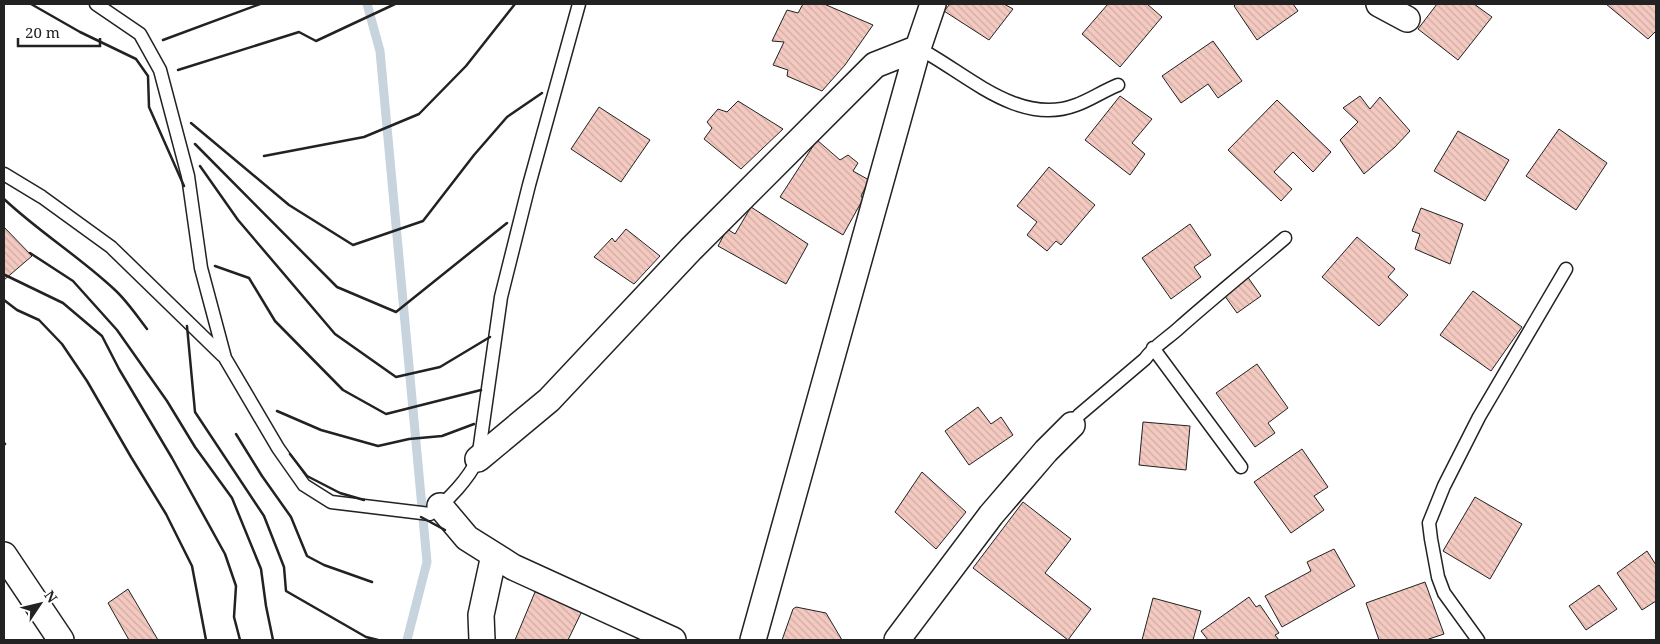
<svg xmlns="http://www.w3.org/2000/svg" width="1660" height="644" font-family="'Noto Serif',serif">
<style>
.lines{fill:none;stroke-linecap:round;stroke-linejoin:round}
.stream{stroke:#c7d3dd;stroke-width:9}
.building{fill:url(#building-back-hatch);stroke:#222}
.lane-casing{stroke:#222;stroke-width:15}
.street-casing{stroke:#222;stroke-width:28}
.lane{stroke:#fff;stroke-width:12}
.street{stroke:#fff;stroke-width:25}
.wall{stroke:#222;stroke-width:2.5}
</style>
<defs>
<pattern id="building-back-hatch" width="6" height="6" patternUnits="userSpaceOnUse" patternTransform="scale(1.25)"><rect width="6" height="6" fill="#f3c9c0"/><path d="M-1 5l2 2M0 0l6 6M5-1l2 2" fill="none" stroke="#d0aca5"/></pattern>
</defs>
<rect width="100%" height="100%" fill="#fff"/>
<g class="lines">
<path class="stream" d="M 367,4 L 380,51 L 427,562 L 407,640"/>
</g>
<path class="building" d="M 803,4 L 824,4 L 873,25 L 845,65 L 822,91 L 787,76 L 788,70 L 773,65 L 784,42 L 772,41 L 787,10 L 798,13 Z
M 950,4 L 1004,4 L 1013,9 L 989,40 L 944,11 Z
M 1108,4 L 1147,4 L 1162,17 L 1120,67 L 1082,34 Z
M 1236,4 L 1293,4 L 1298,11 L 1257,40 L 1234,6 Z
M 1437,4 L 1474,4 L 1492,17 L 1458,60 L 1418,29 Z
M 1606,4 L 1656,4 L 1656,31 L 1648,39 Z
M 1213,41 L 1242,81 L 1218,98 L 1208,84 L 1181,103 L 1162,76 Z
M 1120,96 L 1152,119 L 1132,143 L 1145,154 L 1130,175 L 1085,140 Z
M 1360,96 L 1370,109 L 1380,97 L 1410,131 L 1395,147 L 1364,174 L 1340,140 L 1358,122 L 1343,108 Z
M 1277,100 L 1331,152 L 1313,172 L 1293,152 L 1274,172 L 1292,189 L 1281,201 L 1228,150 Z
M 738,101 L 783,129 L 741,169 L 704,139 L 712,128 L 707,122 L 718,109 L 727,112 Z
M 599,107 L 650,140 L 621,182 L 571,149 Z
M 1559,129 L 1607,163 L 1576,210 L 1526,176 Z
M 1458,131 L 1509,160 L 1485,201 L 1434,171 Z
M 817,140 L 840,160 L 848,155 L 858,163 L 853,171 L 869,180 L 861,196 L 863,199 L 843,235 L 780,197 Z
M 1049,167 L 1095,205 L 1061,245 L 1056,241 L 1047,251 L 1027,235 L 1037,222 L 1017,206 Z
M 751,207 L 808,244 L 786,284 L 718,246 L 727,229 L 735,234 Z
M 1421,208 L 1463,224 L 1450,264 L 1415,249 L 1420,234 L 1412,231 Z
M 1190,224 L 1211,255 L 1194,267 L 1201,277 L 1171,299 L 1142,258 Z
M 4,227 L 32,256 L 4,280 Z
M 626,229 L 660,256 L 634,284 L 594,257 L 612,238 L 615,242 Z
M 1357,237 L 1395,269 L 1388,277 L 1408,295 L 1379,326 L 1322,277 Z
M 1247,276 L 1261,296 L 1237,313 L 1222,292 Z
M 1473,291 L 1522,327 L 1491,371 L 1440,335 Z
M 1257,364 L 1288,408 L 1268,423 L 1275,433 L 1255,447 L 1216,393 Z
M 978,407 L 991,424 L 1001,417 L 1013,435 L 969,465 L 945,431 Z
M 1143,422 L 1190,426 L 1186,470 L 1139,465 Z
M 1302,449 L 1328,487 L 1314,496 L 1324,510 L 1291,533 L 1254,482 Z
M 922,472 L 966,512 L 936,549 L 895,512 Z
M 1475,497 L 1522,524 L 1490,579 L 1443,551 Z
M 1023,502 L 1071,539 L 1045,573 L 1091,609 L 1068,640 L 973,568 Z
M 1334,549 L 1355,586 L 1282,627 L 1265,596 L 1311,571 L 1307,562 Z
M 1647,551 L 1656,565 L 1656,601 L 1642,610 L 1617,573 Z
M 1425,582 L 1444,634 L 1426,640 L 1379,640 L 1366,603 Z
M 1599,585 L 1617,609 L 1586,630 L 1569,606 Z
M 128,589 L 158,640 L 129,640 L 108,603 Z
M 535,592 L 583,609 L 568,640 L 515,640 Z
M 1249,597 L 1256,607 L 1260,605 L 1279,633 L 1275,635 L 1279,640 L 1208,640 L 1201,631 Z
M 1153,598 L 1201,611 L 1193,640 L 1142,640 Z
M 796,607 L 826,613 L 842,640 L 782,640 L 793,609 Z"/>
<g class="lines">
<defs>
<path id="lane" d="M 96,4 L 140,34 L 160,70 L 188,176 L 201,268 L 225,358 L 278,448 L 304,485 L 331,502 L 430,514 C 449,500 468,479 478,459 L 501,297 L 529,185 L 579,4
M 918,48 C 965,72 1018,127 1076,105 C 1090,100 1103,91 1118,85
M 4,174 L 42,197 L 111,247 L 223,356
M 1153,348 L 1241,467
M 1072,425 L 1079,415 L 1145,359 C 1154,346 1167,339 1179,328 C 1214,297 1250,268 1285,238
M 1478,640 L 1444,593 L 1438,577 L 1431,539 L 1429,523 L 1444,486 L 1479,417 L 1566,269"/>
<path id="street" d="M 1379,4 L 1407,19
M 478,459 L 549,400 L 691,249 L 875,65 L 918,48
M 440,506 L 467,538 L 513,567 L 673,640
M 4,555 L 61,640
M 482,640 L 481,615 L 494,555
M 753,640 L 918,48 L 933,4
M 897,640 L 991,515 L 1046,451 L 1072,425"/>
</defs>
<use href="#lane" class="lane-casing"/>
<use href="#street" class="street-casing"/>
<use href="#lane" class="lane"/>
<use href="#street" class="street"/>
<path class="wall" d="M 31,4 L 80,32 L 136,59 L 148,76 L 149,107 L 184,186
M 163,40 L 260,4
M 178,70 L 299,32 L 316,41 L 395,4
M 191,123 L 289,205 L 353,245 L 423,221 L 474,155 L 507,117 L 542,93
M 195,144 L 337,287 L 396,312 L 507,223
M 264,156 L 364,137 L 419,114 L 466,66 L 515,4
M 200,166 L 238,220 L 335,334 L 396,377 L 440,367 L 490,337
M 4,199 C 39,232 80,257 115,290 C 127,301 137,316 147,329
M 30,253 L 73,281 L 117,330 L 167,401 L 195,447 L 232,498 L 261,569 L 266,606 L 273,640
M 215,266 L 249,278 L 275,321 L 343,390 L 386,414 L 481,390
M 5,275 L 63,303 L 102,336 L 119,369 L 172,458 L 225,554 L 236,586 L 234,617 L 240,640
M 4,300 L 17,310 L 39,320 L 62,344 L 87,381 L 131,457 L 166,514 L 192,566 L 206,640
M 187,326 L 195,412 L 264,516 L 284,567 L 286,591 L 366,637 L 378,640
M 277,411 L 321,430 L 378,446 L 409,439 L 442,436 L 474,424
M 236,434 L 262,476 L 291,517 L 307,556 L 324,565 L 372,582
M 4,443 L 5,444
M 290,454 L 307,476 L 340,493 L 364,500
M 421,517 L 445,530"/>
</g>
<rect width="1660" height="644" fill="none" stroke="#222222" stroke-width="10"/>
<g transform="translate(40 604) rotate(55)" stroke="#ffffff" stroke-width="4" paint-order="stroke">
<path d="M0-4L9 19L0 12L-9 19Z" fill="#222222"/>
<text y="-8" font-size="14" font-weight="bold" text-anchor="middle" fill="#222222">N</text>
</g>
<path d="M18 38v8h82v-8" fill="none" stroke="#222222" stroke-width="2.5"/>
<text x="25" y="38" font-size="15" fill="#222222" stroke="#ffffff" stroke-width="4" paint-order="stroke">20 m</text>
</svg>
